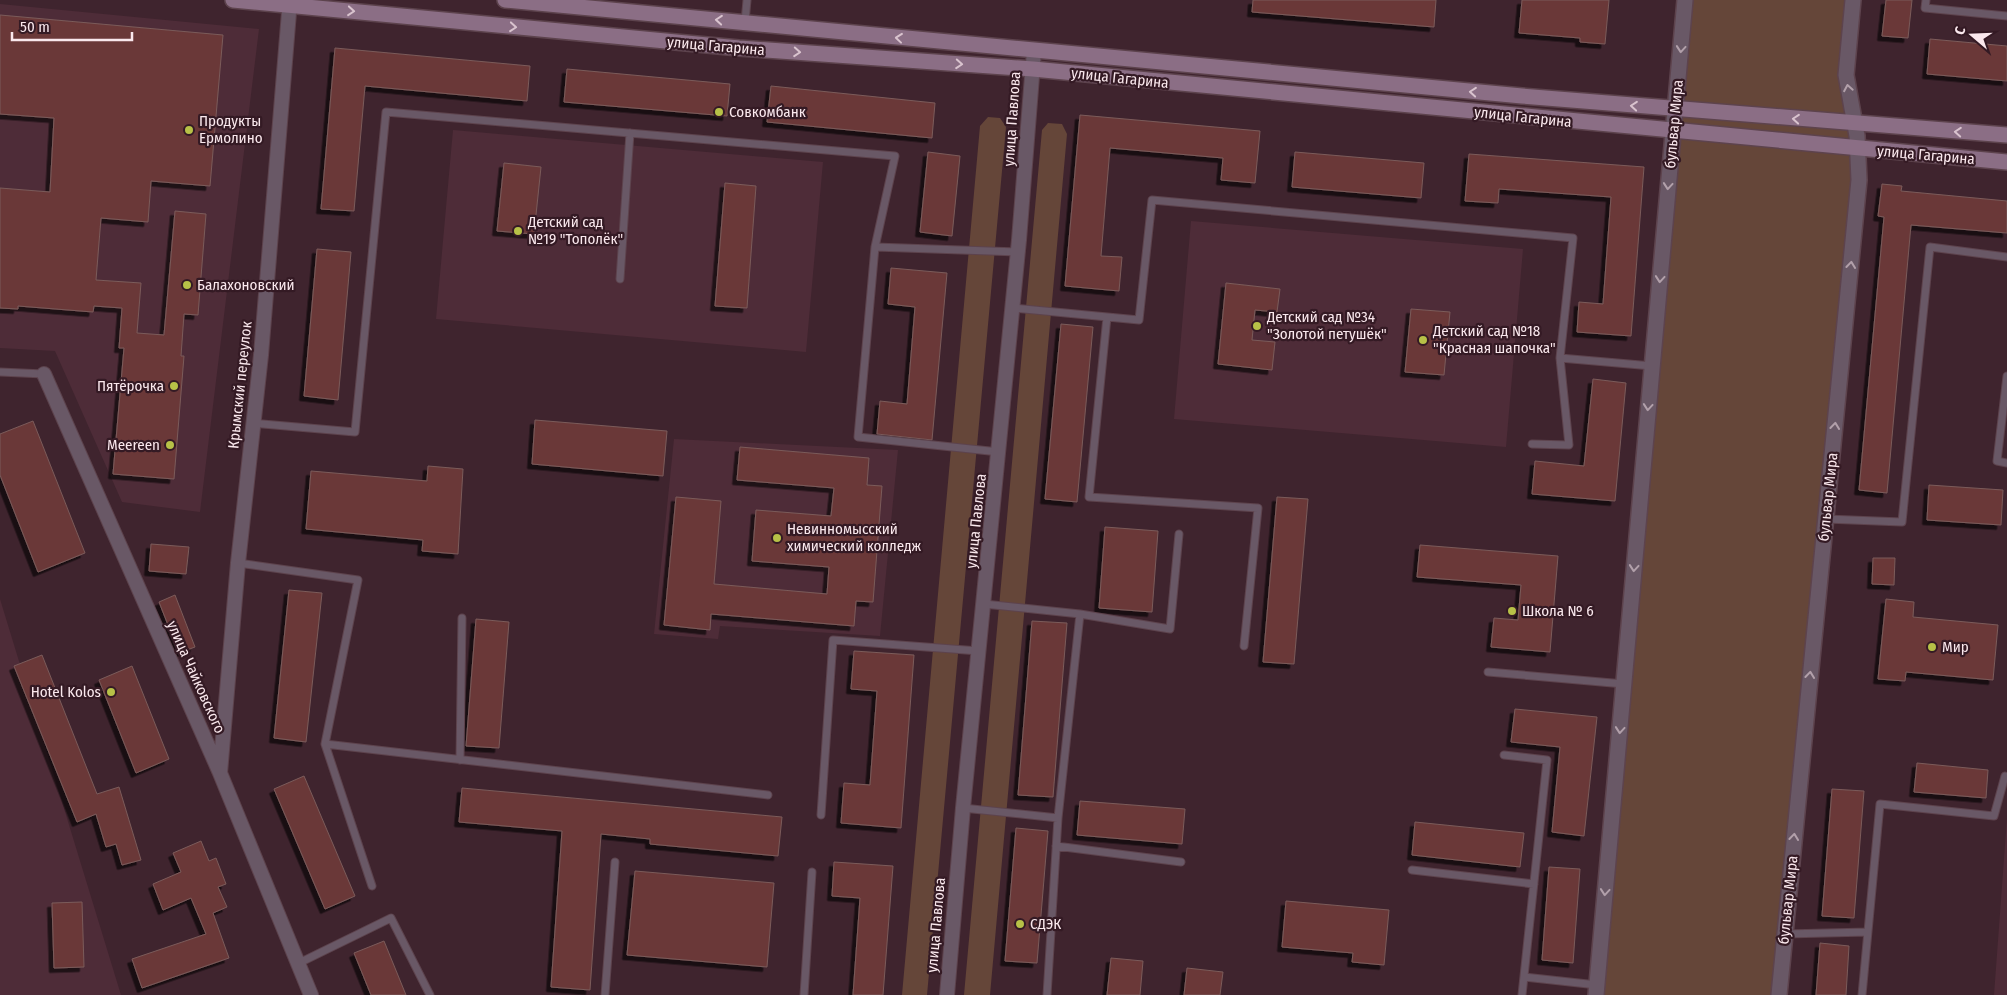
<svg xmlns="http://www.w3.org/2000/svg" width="2007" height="995" font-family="'Fira Sans Condensed',sans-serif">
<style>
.built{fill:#4e2c38}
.green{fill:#654639}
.building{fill:#6a3939;stroke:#7b5b5a;filter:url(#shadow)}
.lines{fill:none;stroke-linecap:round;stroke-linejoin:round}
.service-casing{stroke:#5d434d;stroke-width:9}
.minor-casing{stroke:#5d434d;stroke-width:16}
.tertiary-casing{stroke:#5d434d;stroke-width:18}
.secondary-casing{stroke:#5d434d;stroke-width:18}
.service{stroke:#695866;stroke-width:7}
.minor{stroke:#695866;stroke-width:14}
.tertiary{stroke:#695866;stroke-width:15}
.secondary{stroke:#8b6e85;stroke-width:15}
.oneway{stroke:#d9c3ce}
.oneway2{stroke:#b2a0aa}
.poi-dot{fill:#b7c147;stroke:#341a24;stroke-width:2}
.labels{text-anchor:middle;stroke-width:4.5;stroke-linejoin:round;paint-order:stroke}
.street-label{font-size:15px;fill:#fae8ed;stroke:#341a24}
.poi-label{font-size:15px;fill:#fae8ed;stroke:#341a24;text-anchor:start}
</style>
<defs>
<filter id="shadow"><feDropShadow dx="-4.5" dy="4.5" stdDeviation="0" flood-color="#0009"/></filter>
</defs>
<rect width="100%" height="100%" fill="#3f242e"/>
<path class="built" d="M 0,4 L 259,29 L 200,512 L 122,502 L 55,351 L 0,348 Z
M 453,130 L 823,162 L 806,352 L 436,319 Z
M 1191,221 L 1523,249 L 1506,447 L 1174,419 Z
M 674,439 L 898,450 L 880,636 L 720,626 L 718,639 L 654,634 Z
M 0,599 L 121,995 L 0,995 Z
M 2007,818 L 2007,995 L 1994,995 Z"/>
<path class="green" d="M 1685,0 L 1853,0 L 1846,75 L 1857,136 L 1779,995 L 1596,995 Z
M 988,117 L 1000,118 L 1006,127 L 927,995 L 902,995 L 980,126 Z
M 1048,123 L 1062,124 L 1067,134 L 990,995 L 964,995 L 1042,130 Z"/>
<path class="building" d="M 1253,0 L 1436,0 L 1434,27 L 1252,12 Z
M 1522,0 L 1609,0 L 1605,44 L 1580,42 L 1580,38 L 1519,33 Z
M 1886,0 L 1912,0 L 1908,38 L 1882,36 Z
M 0,15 L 223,35 L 210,186 L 151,181 L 148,222 L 101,218 L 96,280 L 141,283 L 137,333 L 164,335 L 175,211 L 206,214 L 198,315 L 184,314 L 181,356 L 184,356 L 174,479 L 113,474 L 124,348 L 119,348 L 122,308 L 94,306 L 93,312 L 18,306 L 18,309 L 0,308 L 0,188 L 50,192 L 54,118 L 0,114 Z
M 1930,39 L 2007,46 L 2007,81 L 1927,74 Z
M 335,48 L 530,66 L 527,101 L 365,86 L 354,211 L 321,209 Z
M 567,69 L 730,84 L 727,116 L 564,102 Z
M 771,86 L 935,103 L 932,138 L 767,122 Z
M 1080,115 L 1260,131 L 1255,183 L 1221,180 L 1223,158 L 1110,148 L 1101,256 L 1122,257 L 1119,291 L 1065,286 Z
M 928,152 L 960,156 L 952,236 L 920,232 Z
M 1295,152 L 1424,163 L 1421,198 L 1292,187 Z
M 1469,154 L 1644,167 L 1631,336 L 1577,332 L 1579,302 L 1603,304 L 1611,197 L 1499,189 L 1498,203 L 1465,201 Z
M 504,163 L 541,167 L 534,234 L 497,231 Z
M 725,183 L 756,186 L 747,308 L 715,306 Z
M 1882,184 L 1902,186 L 1901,191 L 2007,201 L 2007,233 L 1911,225 L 1887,493 L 1859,490 L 1884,217 L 1878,216 Z
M 317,249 L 351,252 L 338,400 L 304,396 Z
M 891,268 L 947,273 L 932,440 L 877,434 L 880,401 L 907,404 L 915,307 L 888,304 Z
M 1226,283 L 1280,289 L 1277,312 L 1255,310 L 1252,340 L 1275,342 L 1272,370 L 1218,364 Z
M 1411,309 L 1450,312 L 1444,375 L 1405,372 Z
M 1061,324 L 1093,327 L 1077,502 L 1045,499 Z
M 1593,379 L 1626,383 L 1615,501 L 1532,494 L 1535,461 L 1584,466 Z
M 535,420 L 667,431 L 663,476 L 532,464 Z
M 33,421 L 85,553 L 38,572 L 0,475 L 0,434 Z
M 740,447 L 869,458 L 867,485 L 882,486 L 873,602 L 856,601 L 854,626 L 711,614 L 710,630 L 664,625 L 676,497 L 721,501 L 714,584 L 827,594 L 829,567 L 752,561 L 756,510 L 831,516 L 834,488 L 737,480 Z
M 428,466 L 463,469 L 458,554 L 422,551 L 423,540 L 306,529 L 311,471 L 427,481 Z
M 1929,485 L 2003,490 L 2001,525 L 1927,520 Z
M 1277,497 L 1308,499 L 1294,664 L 1263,662 Z
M 1105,527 L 1158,531 L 1152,612 L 1099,608 Z
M 151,544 L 189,547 L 186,574 L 149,571 Z
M 1420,545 L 1558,556 L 1550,652 L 1491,647 L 1494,618 L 1518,620 L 1521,585 L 1417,577 Z
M 1873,558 L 1895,558 L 1894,585 L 1872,584 Z
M 289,590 L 322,593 L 306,742 L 274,738 Z
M 175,595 L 195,647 L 179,653 L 159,602 Z
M 1886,599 L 1914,602 L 1913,617 L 1998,625 L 1993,680 L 1906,672 L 1905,681 L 1878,679 Z
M 476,619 L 509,622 L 499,748 L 466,746 Z
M 1032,621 L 1067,623 L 1053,797 L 1018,795 Z
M 854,651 L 914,655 L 901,828 L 841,823 L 844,783 L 870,785 L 877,691 L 851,689 Z
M 42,655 L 97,794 L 119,787 L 141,860 L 122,865 L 116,844 L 106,847 L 96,814 L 77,822 L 14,666 Z
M 132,666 L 169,759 L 136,773 L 99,680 Z
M 1515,709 L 1597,717 L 1584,836 L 1552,832 L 1560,747 L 1511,742 Z
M 1917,763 L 1988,770 L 1986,798 L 1914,792 Z
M 304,776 L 355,896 L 325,909 L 274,789 Z
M 462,788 L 782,817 L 778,856 L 650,844 L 650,839 L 601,834 L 590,990 L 551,987 L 562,831 L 459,822 Z
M 1832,789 L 1864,791 L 1854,918 L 1822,916 Z
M 1080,801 L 1185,809 L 1182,844 L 1077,835 Z
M 1415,822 L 1524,833 L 1520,867 L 1412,855 Z
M 1016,828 L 1048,831 L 1037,963 L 1005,961 Z
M 201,841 L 209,861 L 216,858 L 226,884 L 218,887 L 227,907 L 213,913 L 229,958 L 142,988 L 132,959 L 206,934 L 191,898 L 163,910 L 153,884 L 181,872 L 173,853 Z
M 834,862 L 893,866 L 883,995 L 853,995 L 860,898 L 832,896 Z
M 1549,867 L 1580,869 L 1573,963 L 1542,960 Z
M 635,871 L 774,883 L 767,967 L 627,955 Z
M 1286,901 L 1389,910 L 1384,965 L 1352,962 L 1353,953 L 1282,947 Z
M 82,902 L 84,967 L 54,968 L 52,903 Z
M 384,941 L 406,995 L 371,995 L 354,953 Z
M 1820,943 L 1849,946 L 1846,995 L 1816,995 Z
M 1111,958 L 1143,961 L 1140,995 L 1107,995 Z
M 1187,968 L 1223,972 L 1220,995 L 1184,995 Z"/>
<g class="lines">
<defs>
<path id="service" d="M 1926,0 L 1925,8 L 2007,16
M 745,22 L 747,0
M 620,279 L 630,133
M 1013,308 L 1139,320 L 1152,200 L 1573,238 L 1560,358 L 1652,366
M 1107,317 L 1089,497 L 1258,508 L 1244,646
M 0,372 L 44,374
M 2007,376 L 1997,461 L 2007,463
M 252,423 L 355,432 L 386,112 L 895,156 L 875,247
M 1532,444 L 1569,445 L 1560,358
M 999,452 L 858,437 L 875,247 L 1018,252
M 1826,519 L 1902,522 L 1930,247 L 2007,257
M 238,563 L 358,580 L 325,744 L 372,886
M 984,604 L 1080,614 L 1170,629 L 1179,534
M 1488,672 L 1624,684
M 325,744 L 768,795
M 1504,755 L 1547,760 L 1522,995
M 460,760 L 462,618
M 963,808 L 1058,818 L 1080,614
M 821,815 L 833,640 L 979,651
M 1056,846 L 1181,862
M 1412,870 L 1534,884
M 1785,934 L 1868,932
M 297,964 L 391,918 L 430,995
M 1524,977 L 1597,985
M 605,995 L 615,862
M 804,995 L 812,872
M 1047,995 L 1058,818
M 1862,995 L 1880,804 L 1994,816 L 2005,776 L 2007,777"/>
<path id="minor" d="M 44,374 L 220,773 L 311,995
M 220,773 L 238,563 L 261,355 L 290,0
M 947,995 L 963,808 L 1019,240 L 1034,51"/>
<path id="tertiary" d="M 1596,995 L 1685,0
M 1779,995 L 1859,180 L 1857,136 L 1846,75 L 1853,0"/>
<path id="secondary" d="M 233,0 L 739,48 L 1033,69 L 2007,162
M 505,0 L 1522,96 L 2007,135"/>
</defs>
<use href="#service" class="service-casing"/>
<use href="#minor" class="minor-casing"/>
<use href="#tertiary" class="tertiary-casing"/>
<use href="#secondary" class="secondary-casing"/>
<use href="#service" class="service"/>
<use href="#minor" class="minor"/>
<use href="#tertiary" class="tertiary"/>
<use href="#secondary" class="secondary"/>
</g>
<defs><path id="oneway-chevron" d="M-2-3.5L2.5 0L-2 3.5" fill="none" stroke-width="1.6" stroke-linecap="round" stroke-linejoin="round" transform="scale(1.25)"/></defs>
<g class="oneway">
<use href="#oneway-chevron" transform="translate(351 11) rotate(5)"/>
<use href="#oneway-chevron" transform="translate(719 20) rotate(-175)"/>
<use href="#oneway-chevron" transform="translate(513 27) rotate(5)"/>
<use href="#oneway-chevron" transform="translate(899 38) rotate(-174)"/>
<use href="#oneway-chevron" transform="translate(797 52) rotate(4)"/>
<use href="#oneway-chevron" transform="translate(959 64) rotate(4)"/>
<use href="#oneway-chevron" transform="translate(1473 92) rotate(-175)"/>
<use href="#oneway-chevron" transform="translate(1634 106) rotate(-175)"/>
<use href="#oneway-chevron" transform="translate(1796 119) rotate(-175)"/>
<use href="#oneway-chevron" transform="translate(1958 132) rotate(-176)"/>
</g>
<g class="oneway2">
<use href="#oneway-chevron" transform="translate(1681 49) rotate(95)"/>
<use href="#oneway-chevron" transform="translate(1848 88) rotate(-100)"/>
<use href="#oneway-chevron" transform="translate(1668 186) rotate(95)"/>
<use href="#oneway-chevron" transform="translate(1851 265) rotate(-84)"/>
<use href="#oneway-chevron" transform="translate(1660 279) rotate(95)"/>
<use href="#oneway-chevron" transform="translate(1648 407) rotate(95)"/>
<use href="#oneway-chevron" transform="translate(1835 426) rotate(-84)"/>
<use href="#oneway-chevron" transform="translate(1634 568) rotate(95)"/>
<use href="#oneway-chevron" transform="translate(1810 675) rotate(-84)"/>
<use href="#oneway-chevron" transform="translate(1620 730) rotate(95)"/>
<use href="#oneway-chevron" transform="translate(1794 837) rotate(-84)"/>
<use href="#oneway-chevron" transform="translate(1605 892) rotate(95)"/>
</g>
<g class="poi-dot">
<circle cx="719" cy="112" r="5"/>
<circle cx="189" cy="130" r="5"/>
<circle cx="518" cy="231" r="5"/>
<circle cx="187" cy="285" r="5"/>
<circle cx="1257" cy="326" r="5"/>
<circle cx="1423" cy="340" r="5"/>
<circle cx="174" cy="386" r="5"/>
<circle cx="170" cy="445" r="5"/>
<circle cx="777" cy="538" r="5"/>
<circle cx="1512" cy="611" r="5"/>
<circle cx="1932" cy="647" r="5"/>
<circle cx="111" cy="692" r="5"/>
<circle cx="1020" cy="924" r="5"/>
</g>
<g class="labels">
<g class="street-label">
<text transform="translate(716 46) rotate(5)" y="5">улица Гагарина</text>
<text transform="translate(1120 78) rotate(6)" y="5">улица Гагарина</text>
<text transform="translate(1523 117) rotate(6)" y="5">улица Гагарина</text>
<text transform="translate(1012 119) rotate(-86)" y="5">улица Павлова</text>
<text transform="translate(1674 124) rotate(-85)" y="5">бульвар Мира</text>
<text transform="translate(1926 155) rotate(5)" y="5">улица Гагарина</text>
<text transform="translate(240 385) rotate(-84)" y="5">Крымский переулок</text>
<text transform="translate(1828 497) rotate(-84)" y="5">бульвар Мира</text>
<text transform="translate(976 521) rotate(-84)" y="5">улица Павлова</text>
<text transform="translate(196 677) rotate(66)" y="5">улица Чайковского</text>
<text transform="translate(1788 900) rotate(-84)" y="5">бульвар Мира</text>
<text transform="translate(936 925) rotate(-85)" y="5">улица Павлова</text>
</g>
<g class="poi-label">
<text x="729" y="117">Совкомбанк</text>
<text x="199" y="126">Продукты<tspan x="199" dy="17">Ермолино</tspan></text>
<text x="528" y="227">Детский сад<tspan x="528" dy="17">№19 "Тополёк"</tspan></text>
<text x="197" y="290">Балахоновский</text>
<text x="1267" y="322">Детский сад №34<tspan x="1267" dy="17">"Золотой петушёк"</tspan></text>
<text x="1433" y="336">Детский сад №18<tspan x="1433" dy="17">"Красная шапочка"</tspan></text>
<text x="164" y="391" text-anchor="end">Пятёрочка</text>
<text x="160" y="450" text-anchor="end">Meereen</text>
<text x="787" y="534">Невинномысский<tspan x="787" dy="17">химический колледж</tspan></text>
<text x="1522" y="616">Школа № 6</text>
<text x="1942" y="652">Мир</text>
<text x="101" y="697" text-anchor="end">Hotel Kolos</text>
<text x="1030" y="929">СДЭК</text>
</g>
</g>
<g transform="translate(1972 35) rotate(289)" stroke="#341a24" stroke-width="4" paint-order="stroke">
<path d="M0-4L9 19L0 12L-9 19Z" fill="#fae8ed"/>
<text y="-8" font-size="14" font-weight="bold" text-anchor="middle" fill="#fae8ed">С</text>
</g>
<path d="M12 32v8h120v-8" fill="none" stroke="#fae8ed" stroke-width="2.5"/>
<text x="20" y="32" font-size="15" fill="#fae8ed" stroke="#341a24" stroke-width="4" paint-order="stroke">50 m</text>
</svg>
